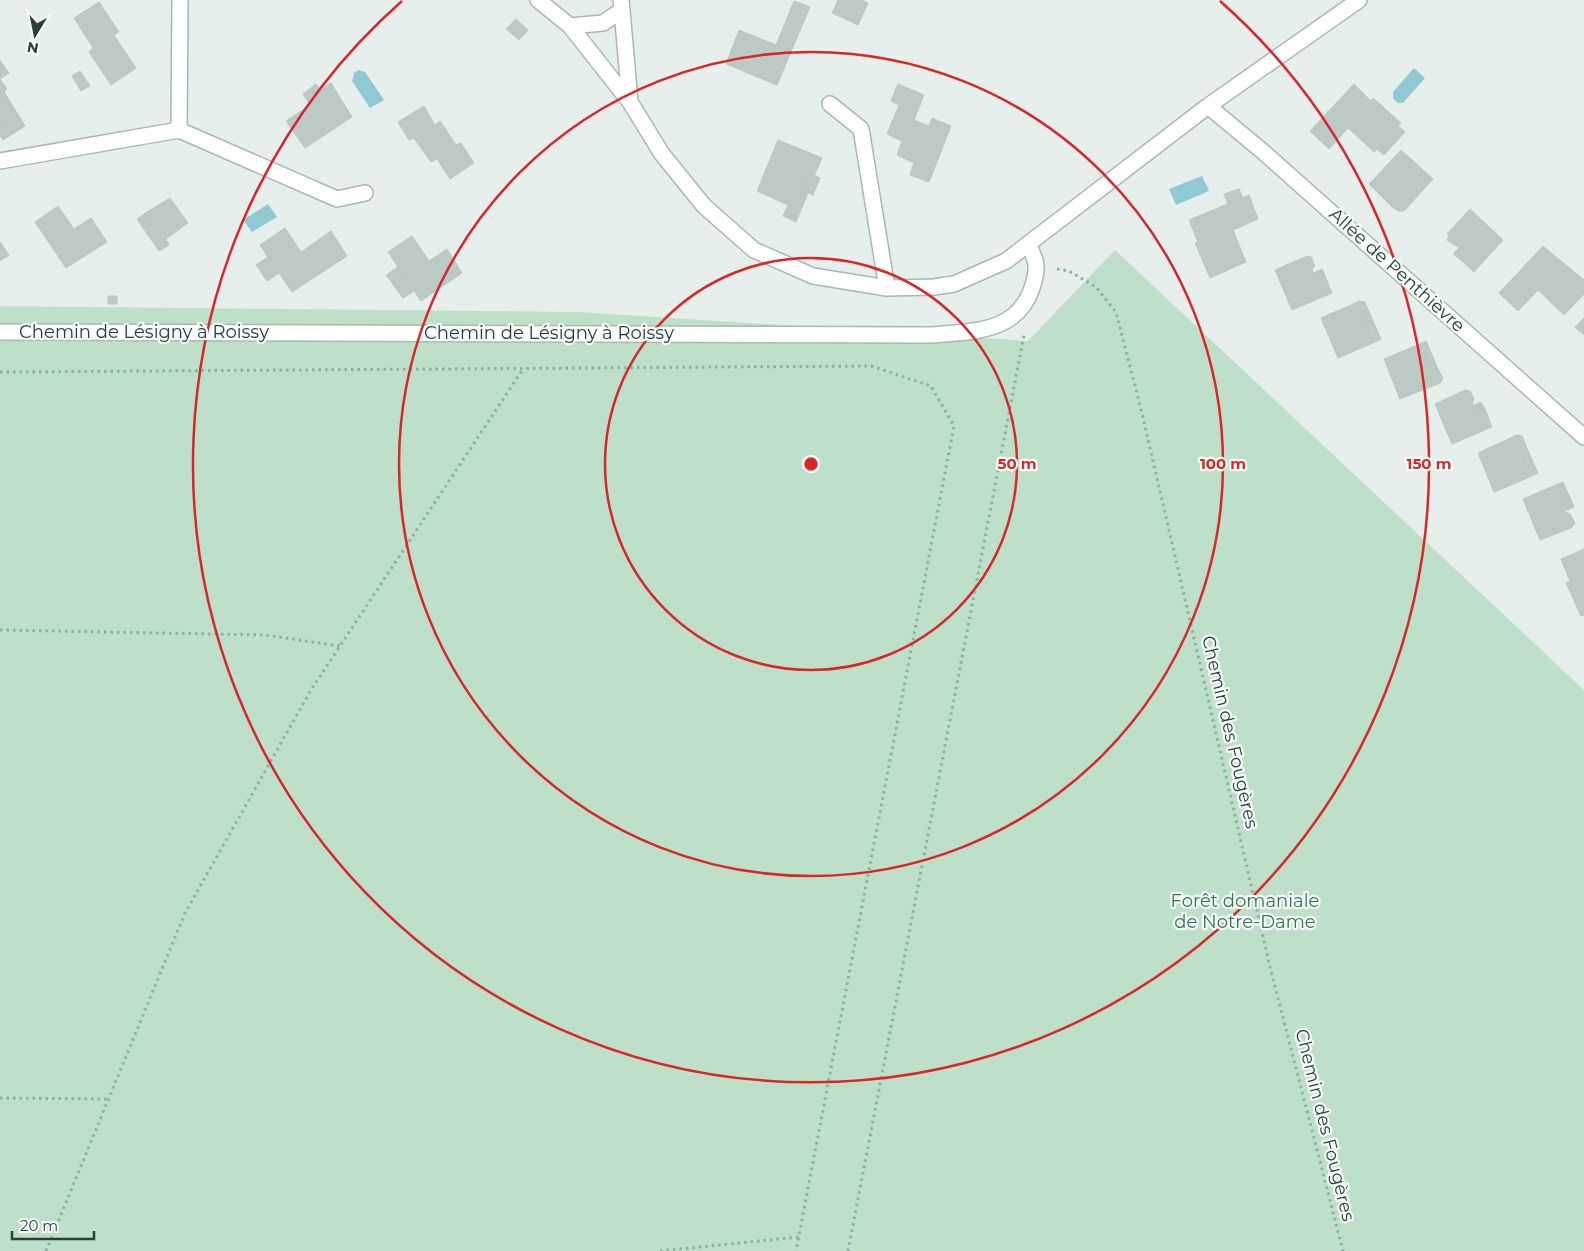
<svg xmlns="http://www.w3.org/2000/svg" width="1584" height="1251" font-family="Montserrat,sans-serif">
<style>
.green{fill:#bfe0c8}
.water{fill:#8ec9d4}
.building{fill:#bbcac4;stroke:#b8c9c2}
.lines{fill:none;stroke-linecap:round;stroke-linejoin:round}
.minor-casing{stroke:#a8b8b2;stroke-width:18}
.path{stroke:#86b3a5;stroke-width:3;stroke-dasharray:2.5 4;stroke-linecap:butt}
.minor{stroke:#fff;stroke-width:15}
.ring{fill:none;stroke:#d62828;stroke-width:2.5}
.labels{text-anchor:middle;stroke-width:4.5;stroke-linejoin:round;paint-order:stroke}
.street-label{font-size:18px;fill:#24423a;stroke:#f7fbf9}
.park-label{font-size:18px;fill:#2d7a4b;stroke:#f7fbf9}
.centre{fill:#d62828;stroke:#f7fbf9;stroke-width:2.5}
.ring-label{font-size:15px;text-anchor:middle;font-weight:bold;fill:#d62828;stroke:#f7fbf9;stroke-width:4.5;stroke-linejoin:round;paint-order:stroke}
</style>
<rect width="100%" height="100%" fill="#e6efeb"/>
<path class="green" d="M 1115,250 L 1584,690 L 1584,1251 L 0,1251 L 0,306 L 579,312 L 1028,341 Z"/>
<path class="water" d="M 1414,68 L 1425,78 L 1403,103 L 1398,103 L 1393,98 L 1393,92 Z
M 359,70 L 365,72 L 384,100 L 370,108 L 352,81 L 354,73 Z
M 1202,176 L 1209,191 L 1176,205 L 1169,189 Z
M 268,204 L 277,217 L 252,232 L 243,220 Z"/>
<path class="building" d="M 838,0 L 862,0 L 868,3 L 858,25 L 832,13 Z
M 794,1 L 810,7 L 777,85 L 726,64 L 739,30 L 776,45 Z
M 99,2 L 119,32 L 114,35 L 136,68 L 111,85 L 89,52 L 93,48 L 74,18 Z
M 516,19 L 528,30 L 519,40 L 506,29 Z
M 0,60 L 9,73 L 0,79 L 7,89 L 4,92 L 19,116 L 0,127 Z
M 80,71 L 90,86 L 81,91 L 72,76 Z
M 331,83 L 352,117 L 305,148 L 286,121 L 324,96 L 319,90 Z
M 316,84 L 324,96 L 310,105 L 303,94 Z
M 898,84 L 924,95 L 914,120 L 929,126 L 932,118 L 951,126 L 929,182 L 910,175 L 914,163 L 897,155 L 902,141 L 887,134 L 899,105 L 891,101 Z
M 1354,84 L 1371,101 L 1373,98 L 1401,123 L 1398,126 L 1405,132 L 1384,155 L 1377,149 L 1374,152 L 1348,128 L 1329,149 L 1310,131 Z
M 424,106 L 435,125 L 440,121 L 456,145 L 461,143 L 474,163 L 450,179 L 437,159 L 431,162 L 414,138 L 409,140 L 398,122 Z
M 19,116 L 25,126 L 3,140 L 0,135 L 0,127 Z
M 778,140 L 822,158 L 814,176 L 807,172 L 800,189 L 808,193 L 796,222 L 783,216 L 788,205 L 757,191 Z
M 1401,150 L 1433,179 L 1404,211 L 1398,211 L 1391,206 L 1395,197 L 1375,178 Z
M 807,172 L 820,178 L 813,195 L 800,189 Z
M 1375,178 L 1395,197 L 1391,206 L 1369,184 Z
M 1239,189 L 1243,198 L 1228,204 L 1224,194 Z
M 1249,195 L 1258,219 L 1233,230 L 1246,262 L 1210,278 L 1195,243 L 1198,242 L 1189,220 Z
M 170,198 L 188,223 L 166,239 L 169,245 L 159,251 L 141,225 L 151,218 L 147,212 Z
M 58,206 L 74,229 L 91,218 L 107,242 L 66,268 L 35,222 Z
M 1470,209 L 1503,240 L 1474,272 L 1460,259 L 1466,252 L 1447,240 L 1449,235 L 1447,234 Z
M 147,212 L 151,218 L 141,225 L 137,219 Z
M 285,228 L 301,252 L 331,231 L 347,256 L 292,292 L 279,273 L 267,281 L 256,265 L 268,257 L 260,245 Z
M 412,236 L 429,261 L 447,249 L 462,273 L 421,301 L 388,252 Z
M 0,242 L 9,255 L 0,261 Z
M 1543,246 L 1584,280 L 1584,294 L 1564,315 L 1538,290 L 1518,311 L 1499,293 Z
M 1460,247 L 1466,252 L 1460,259 L 1453,254 Z
M 1307,256 L 1311,257 L 1315,266 L 1312,270 L 1316,280 L 1325,276 L 1332,293 L 1292,310 L 1275,270 Z
M 398,267 L 414,291 L 403,298 L 386,275 Z
M 1322,269 L 1325,276 L 1316,280 L 1313,273 Z
M 108,296 L 117,296 L 117,304 L 108,304 Z
M 1360,301 L 1365,302 L 1369,312 L 1363,317 L 1373,343 L 1338,358 L 1321,318 Z
M 1369,312 L 1381,339 L 1373,343 L 1363,317 Z
M 1584,318 L 1584,335 L 1575,327 Z
M 1426,341 L 1439,371 L 1431,370 L 1420,344 Z
M 1420,344 L 1431,370 L 1439,371 L 1443,378 L 1440,383 L 1400,399 L 1384,359 Z
M 1465,390 L 1470,391 L 1474,399 L 1472,403 L 1476,413 L 1485,409 L 1492,427 L 1452,444 L 1435,404 Z
M 1481,402 L 1485,409 L 1476,413 L 1472,406 Z
M 1517,435 L 1522,436 L 1526,446 L 1519,451 L 1530,477 L 1494,492 L 1478,453 Z
M 1526,446 L 1538,473 L 1530,477 L 1519,451 Z
M 1563,482 L 1571,500 L 1561,503 L 1565,512 L 1570,514 L 1575,523 L 1571,528 L 1540,540 L 1523,499 Z
M 1571,500 L 1574,507 L 1565,511 L 1561,503 Z
M 1584,549 L 1584,615 L 1581,616 L 1566,583 L 1570,581 L 1561,559 Z"/>
<g class="lines">
<defs>
<path id="minor" d="M 538,0 L 570,26 L 603,23 L 622,10 L 621,0
M 622,10 L 630,102
M 570,26 L 630,102 L 662,154 L 704,206 L 754,250 L 813,276 L 887,288 L 934,287 L 954,284 L 1006,261 L 1208,106 L 1359,0
M 830,104 L 861,129 L 887,288
M 1208,106 L 1261,150 L 1584,437
M 179,130 L 337,199 L 365,193
M 0,161 L 179,130 L 180,0
M 0,332 L 933,335 C 973,331 1017,333 1032,288 C 1038,270 1038,261 1028,245"/>
</defs>
<use href="#minor" class="minor-casing"/>
<path class="path" d="M 1057,269 L 1069,271 L 1096,287 L 1116,312 L 1141,409 L 1270,967 L 1343,1251
M 0,372 L 871,366 L 931,386 L 954,426 L 796,1251
M 0,630 L 265,635 L 340,646
M 0,1098 L 108,1099
M 46,1251 L 185,913 L 311,690 L 523,369
M 660,1251 L 799,1237
M 848,1251 L 1024,335"/>
<use href="#minor" class="minor"/>
</g>
<g class="ring">
<circle cx="811" cy="464" r="206"/>
<circle cx="811" cy="464" r="412"/>
<path d="M1220 1A618 618 0 1 1 402 1"/>
</g>
<g class="labels">
<g class="street-label">
<text transform="translate(1397 270) rotate(42)" y="6">Allée de Penthièvre</text>
<text x="144" y="338">Chemin de Lésigny à Roissy</text>
<text x="549" y="339">Chemin de Lésigny à Roissy</text>
<text transform="translate(1230 732) rotate(77)" y="6">Chemin des Fougères</text>
<text transform="translate(1325 1125) rotate(76)" y="6">Chemin des Fougères</text>
</g>
<g class="park-label">
<text x="1245" y="907">Forêt domaniale<tspan x="1245" dy="21">de Notre-Dame</tspan></text>
</g>
</g>
<circle cx="811" cy="464" r="8" class="centre"/>
<g class="ring-label">
<text x="1017" y="469">50 m</text>
<text x="1223" y="469">100 m</text>
<text x="1429" y="469">150 m</text>
</g>
<g transform="translate(35 35) rotate(190)" stroke="#f7fbf9" stroke-width="4" paint-order="stroke">
<path d="M0-4L9 19L0 12L-9 19Z" fill="#24423a"/>
<text y="-8" font-size="14" font-weight="bold" text-anchor="middle" fill="#24423a">N</text>
</g>
<path d="M12 1231v8h82v-8" fill="none" stroke="#24423a" stroke-width="2.5"/>
<text x="20" y="1231" font-size="15" fill="#24423a" stroke="#f7fbf9" stroke-width="4" paint-order="stroke">20 m</text>
</svg>
